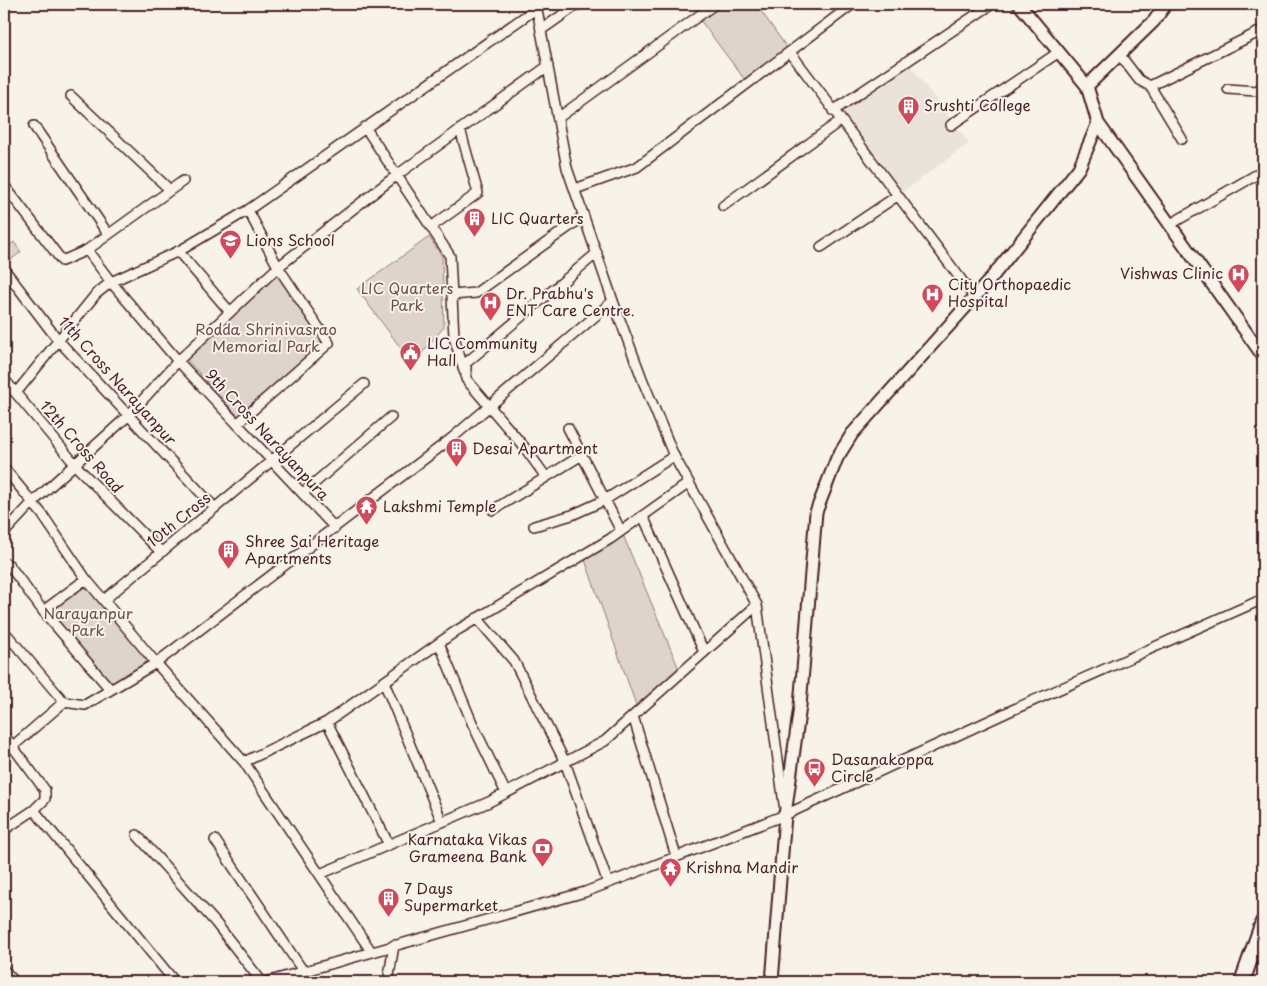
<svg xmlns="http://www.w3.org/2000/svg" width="1267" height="986" font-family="'Playpen Sans',sans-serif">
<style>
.built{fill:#eae3da}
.green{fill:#ded4cc;stroke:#947a7c}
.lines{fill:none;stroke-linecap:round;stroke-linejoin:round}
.minor-casing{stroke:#4a1f2b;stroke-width:12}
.tertiary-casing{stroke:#4a1f2b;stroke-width:15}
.primary-casing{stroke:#4a1f2b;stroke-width:18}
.minor{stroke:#f7f3e8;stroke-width:9}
.tertiary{stroke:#f7f3e8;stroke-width:11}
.primary{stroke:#f7f3e8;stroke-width:14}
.labels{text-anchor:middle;stroke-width:4;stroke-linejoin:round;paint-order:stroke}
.poi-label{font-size:15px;fill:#4a1f2b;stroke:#f7f3e8;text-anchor:start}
.park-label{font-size:15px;fill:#6f4c53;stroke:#f7f3e8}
.street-label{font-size:15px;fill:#4a1f2b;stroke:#f7f3e8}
</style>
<rect width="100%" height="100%" fill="#f7f3e8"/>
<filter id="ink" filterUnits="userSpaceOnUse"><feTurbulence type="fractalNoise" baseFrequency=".02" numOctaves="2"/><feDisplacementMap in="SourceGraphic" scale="10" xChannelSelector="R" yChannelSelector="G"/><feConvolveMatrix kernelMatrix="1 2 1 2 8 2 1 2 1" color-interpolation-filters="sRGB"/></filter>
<g filter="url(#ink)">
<path class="built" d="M 907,61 L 969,143 L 897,196 L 833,111 Z"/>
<path class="green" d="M 715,4 L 756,4 L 790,52 L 748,84 L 697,16 Z
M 429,237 L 442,256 L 444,327 L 421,354 L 403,351 L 357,289 Z
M 14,242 L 21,252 L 4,265 L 4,249 Z
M 277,273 L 322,342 L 238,416 L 187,360 Z
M 623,535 L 679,669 L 636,705 L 584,557 Z
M 86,579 L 156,663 L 110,689 L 43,611 Z"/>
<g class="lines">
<defs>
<path id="minor" d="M 536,4 L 567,168 L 613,301
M 541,30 L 578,4
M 790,52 L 975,298
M 1119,54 L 1139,80 L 1150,86 L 1182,139
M 1150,86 L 1263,30
M 1228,89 L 1256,91 L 1263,87
M 71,96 L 170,190
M 833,111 L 992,4
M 558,118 L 715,4
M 951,125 L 1059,52
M 34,126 L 108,234
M 365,127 L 450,256 L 454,337 L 464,371
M 4,185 L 62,261 L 87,250 L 111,282 L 181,250 L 248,210 L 537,8
M 575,189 L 637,167 L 853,4
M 723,206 L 840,121
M 1169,225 L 1263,171
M 431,227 L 478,193 L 460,129
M 821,247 L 897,196
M 87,250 L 183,181
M 178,251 L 230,312
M 4,269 L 58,340 L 215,508
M 452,295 L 476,293 L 584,216
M 4,379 L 79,469 L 161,552
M 16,393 L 96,294 L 111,282 L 178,361 L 278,267 L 397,175 L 548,66
M 237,424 L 329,343 L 278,267 L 248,210
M 568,428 L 621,531
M 4,468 L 42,514 L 86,579 L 156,663 L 244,762 L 371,951
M 546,477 L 525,448 L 466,379 L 466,363 L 597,253
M 303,493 L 391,417
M 493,510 L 582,455
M 643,516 L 704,652
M 534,526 L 572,515 L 605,500 L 674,456
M 4,533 L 33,502 L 129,415 L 178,361 L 335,528
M 4,563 L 9,565 L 43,611 L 86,579
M 104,600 L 364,384
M 43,611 L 110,689
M 477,618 L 514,661 L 565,762 L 608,883
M 4,631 L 64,702
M 439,643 L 473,725 L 506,793
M 384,682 L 442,822
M 633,716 L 676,856
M 327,722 L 389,845
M 4,735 L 45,790 L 45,799 L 34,810 L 175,982
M 13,746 L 64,702 L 85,705 L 156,663 L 452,438 L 613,301 L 643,381 L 674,456 L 757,605 L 784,804
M 244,762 L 327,722 L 456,631 L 610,539 L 689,483
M 4,830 L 34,810
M 137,835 L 215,922 L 262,982
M 215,840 L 303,971
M 320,874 L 489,802 L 605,741 L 757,605
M 1252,951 L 1263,957
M 4,970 L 15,982
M 266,982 L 585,892 L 785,815 L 1010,711 L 1263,599
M 388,982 L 394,945"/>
<path id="tertiary" d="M 1019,4 L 1087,86 L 1098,123 L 1263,356
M 1087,86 L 1154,21 L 1166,4
M 772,982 L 785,815 L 800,706 L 816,512 L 837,458 L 852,434 L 988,282 L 1079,168 L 1098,123"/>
<path id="primary" d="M 1242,982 L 1263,922"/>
</defs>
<use href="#minor" class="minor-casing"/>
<use href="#tertiary" class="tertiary-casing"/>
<use href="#primary" class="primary-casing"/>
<use href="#minor" class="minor"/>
<use href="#tertiary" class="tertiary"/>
<use href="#primary" class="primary"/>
</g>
</g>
<defs>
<symbol id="building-pin" viewBox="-11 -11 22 30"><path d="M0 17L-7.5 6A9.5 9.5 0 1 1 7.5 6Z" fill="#d1495b" stroke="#f7f3e8"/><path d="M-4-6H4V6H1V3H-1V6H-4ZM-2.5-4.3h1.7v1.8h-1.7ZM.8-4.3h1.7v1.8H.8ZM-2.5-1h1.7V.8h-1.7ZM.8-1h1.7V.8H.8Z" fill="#fff"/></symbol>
<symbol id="school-pin" viewBox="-11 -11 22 30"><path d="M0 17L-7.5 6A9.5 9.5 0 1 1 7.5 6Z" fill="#d1495b" stroke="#f7f3e8"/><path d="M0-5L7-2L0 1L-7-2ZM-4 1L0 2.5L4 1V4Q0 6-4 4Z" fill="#fff"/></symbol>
<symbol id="hospital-pin" viewBox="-11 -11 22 30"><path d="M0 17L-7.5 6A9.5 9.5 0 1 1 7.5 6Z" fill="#d1495b" stroke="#f7f3e8"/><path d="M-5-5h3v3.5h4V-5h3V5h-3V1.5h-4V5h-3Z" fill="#fff"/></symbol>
<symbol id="civic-pin" viewBox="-11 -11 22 30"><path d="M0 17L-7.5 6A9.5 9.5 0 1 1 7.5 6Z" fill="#d1495b" stroke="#f7f3e8"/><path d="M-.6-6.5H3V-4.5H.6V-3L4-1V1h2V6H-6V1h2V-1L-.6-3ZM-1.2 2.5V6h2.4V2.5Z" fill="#fff"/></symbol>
<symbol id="temple-pin" viewBox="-11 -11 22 30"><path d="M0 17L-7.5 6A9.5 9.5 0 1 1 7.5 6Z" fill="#d1495b" stroke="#f7f3e8"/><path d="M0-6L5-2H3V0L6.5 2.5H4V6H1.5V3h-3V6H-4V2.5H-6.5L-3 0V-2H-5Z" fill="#fff"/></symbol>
<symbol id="bus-pin" viewBox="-11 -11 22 30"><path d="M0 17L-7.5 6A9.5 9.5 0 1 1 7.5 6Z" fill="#d1495b" stroke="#f7f3e8"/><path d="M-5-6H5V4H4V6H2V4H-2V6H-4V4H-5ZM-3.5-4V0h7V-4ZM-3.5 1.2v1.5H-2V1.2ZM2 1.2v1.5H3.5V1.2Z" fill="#fff"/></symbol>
<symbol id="bank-pin" viewBox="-11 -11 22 30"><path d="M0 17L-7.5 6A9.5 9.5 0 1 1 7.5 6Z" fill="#d1495b" stroke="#f7f3e8"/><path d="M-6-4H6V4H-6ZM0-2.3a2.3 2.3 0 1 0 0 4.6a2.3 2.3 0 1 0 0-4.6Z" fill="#fff"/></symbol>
</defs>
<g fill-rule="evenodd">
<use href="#building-pin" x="896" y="94" width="25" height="34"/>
<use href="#building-pin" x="462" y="206" width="25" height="34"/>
<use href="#school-pin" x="218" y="228" width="25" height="34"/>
<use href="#hospital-pin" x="1226" y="262" width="25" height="34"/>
<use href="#hospital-pin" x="920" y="282" width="25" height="34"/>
<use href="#hospital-pin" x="478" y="290" width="25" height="34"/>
<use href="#civic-pin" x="398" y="340" width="25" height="34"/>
<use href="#building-pin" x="444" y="436" width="25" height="34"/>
<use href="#temple-pin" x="354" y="494" width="25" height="34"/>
<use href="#building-pin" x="216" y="538" width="25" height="34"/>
<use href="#bus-pin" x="802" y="756" width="25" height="34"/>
<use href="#bank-pin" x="530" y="836" width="25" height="34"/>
<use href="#temple-pin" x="658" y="856" width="25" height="34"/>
<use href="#building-pin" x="376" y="886" width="25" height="34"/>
</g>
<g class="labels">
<g class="poi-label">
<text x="924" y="111">Srushti College</text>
<text x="491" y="224">LIC Quarters</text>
<text x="246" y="246">Lions School</text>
<text x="1223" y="279" text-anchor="end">Vishwas Clinic</text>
<text x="948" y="290">City Orthopaedic<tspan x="948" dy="17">Hospital</tspan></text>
<text x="506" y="299">Dr. Prabhu's<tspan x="506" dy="17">ENT Care Centre.</tspan></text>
<text x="427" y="349">LIC Community<tspan x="427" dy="17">Hall</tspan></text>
<text x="472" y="454">Desai Apartment</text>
<text x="383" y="512">Lakshmi Temple</text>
<text x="245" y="547">Shree Sai Heritage<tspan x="245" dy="17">Apartments</tspan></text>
<text x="831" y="765">Dasanakoppa<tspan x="831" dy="17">Circle</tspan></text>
<text x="527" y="845" text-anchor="end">Karnataka Vikas<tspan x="527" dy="17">Grameena Bank</tspan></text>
<text x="686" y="873">Krishna Mandir</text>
<text x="404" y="894">7 Days<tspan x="404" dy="17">Supermarket</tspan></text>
</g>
<g class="park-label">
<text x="407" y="294">LIC Quarters<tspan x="407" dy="17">Park</tspan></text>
<text x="266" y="335">Rodda Shrinivasrao<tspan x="266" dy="17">Memorial Park</tspan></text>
<text x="88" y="619">Narayanpur<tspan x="88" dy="17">Park</tspan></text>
</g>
<g class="street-label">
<text transform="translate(117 381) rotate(48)" y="5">11th Cross Narayanpur</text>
<text transform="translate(267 435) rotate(47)" y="5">9th Cross Narayanpura</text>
<text transform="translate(81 447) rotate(49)" y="5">12th Cross Road</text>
<text transform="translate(179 520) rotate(-39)" y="5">10th Cross</text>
</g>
</g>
<rect width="1267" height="986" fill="none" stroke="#f7f3e8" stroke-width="20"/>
<rect x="10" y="10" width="1247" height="966" fill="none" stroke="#4a1f2b" stroke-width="2" filter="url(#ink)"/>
</svg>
